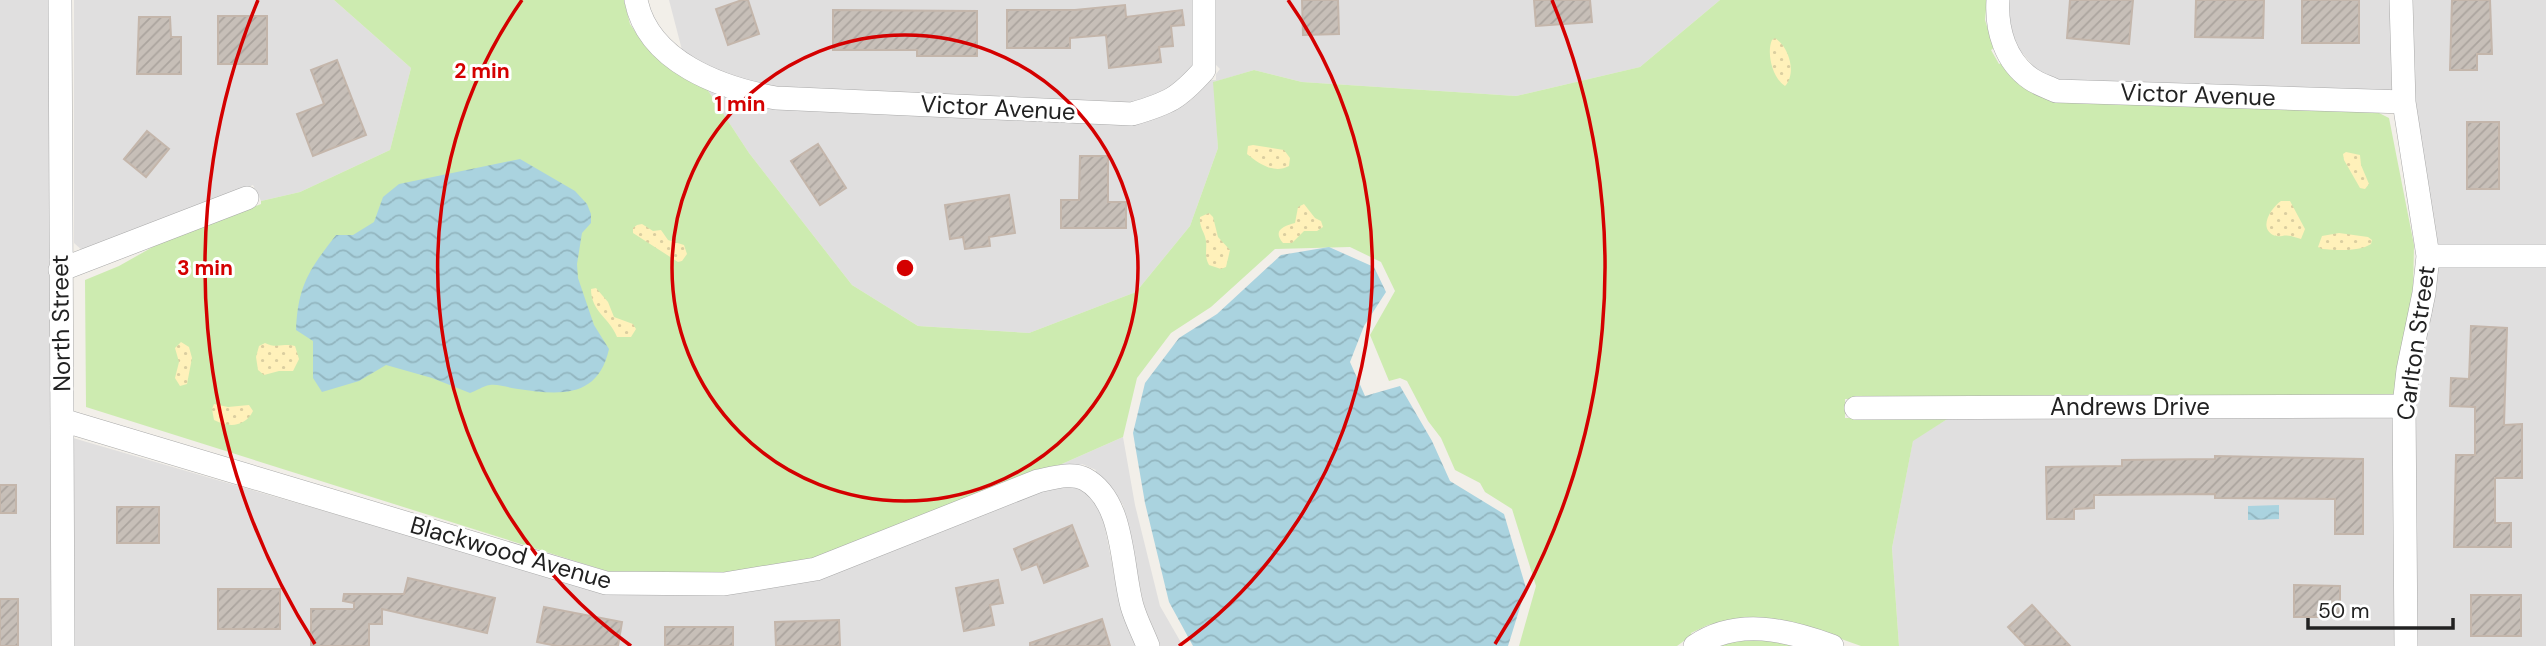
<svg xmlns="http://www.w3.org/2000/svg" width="2546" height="646" font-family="'DM Sans',sans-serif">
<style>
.residential{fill:#e0dfdf}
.grass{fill:#cdebb0}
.sand{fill:url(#sand-dots)}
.water{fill:url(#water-waves)}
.building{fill:url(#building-hatch);stroke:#c4b6ab;stroke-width:2}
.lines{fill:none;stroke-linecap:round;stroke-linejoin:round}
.minor-casing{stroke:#a9a9a9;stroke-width:24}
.minor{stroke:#fff;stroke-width:23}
.ring{fill:none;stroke:#d40000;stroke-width:3.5}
.labels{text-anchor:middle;stroke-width:6;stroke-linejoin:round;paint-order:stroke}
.street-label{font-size:24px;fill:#222;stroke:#fff}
.centre{fill:#d40000;stroke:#fff;stroke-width:3.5}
.ring-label{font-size:21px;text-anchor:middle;font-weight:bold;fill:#d40000;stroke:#fff;stroke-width:6;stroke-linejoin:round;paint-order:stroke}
</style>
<defs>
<pattern id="sand-dots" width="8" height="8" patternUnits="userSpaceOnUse" patternTransform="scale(1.75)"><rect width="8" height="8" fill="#fff1ba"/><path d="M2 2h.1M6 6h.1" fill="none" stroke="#dacea0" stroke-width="1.8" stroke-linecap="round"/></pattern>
<pattern id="water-waves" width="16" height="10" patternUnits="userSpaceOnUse" patternTransform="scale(1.75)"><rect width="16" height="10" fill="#aad3df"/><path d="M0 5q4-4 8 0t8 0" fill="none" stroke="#92b5bf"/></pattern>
<pattern id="building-hatch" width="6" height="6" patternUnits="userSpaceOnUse" patternTransform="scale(1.75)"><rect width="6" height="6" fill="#c7bfb8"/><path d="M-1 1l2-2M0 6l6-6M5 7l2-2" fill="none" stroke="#aba49e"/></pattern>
</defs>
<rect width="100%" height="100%" fill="#f2efe9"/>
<path class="residential" d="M 0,0 L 50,0 L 52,646 L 0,646 Z
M 74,0 L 334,0 L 411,68 L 390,150 L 300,192 L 261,201 L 253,185 L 90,251 L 83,251 L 74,243 Z
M 669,0 L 1193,0 L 1193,67 L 1175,87 L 1161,95 L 1130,103 L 778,88 L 749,83 L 718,72 L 682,50 Z
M 1216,0 L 1720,0 L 1640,67 L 1516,96 L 1302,82 L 1254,70 L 1214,82 L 1218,148 L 1190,226 L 1136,292 L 1029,333 L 918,326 L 852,285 L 749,153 L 707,89 L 743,102 L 764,106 L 1131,124 L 1169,113 L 1191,100 L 1210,80 L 1216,80 L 1216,74 L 1220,69 L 1216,65 Z
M 2009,0 L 2390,0 L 2392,91 L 2059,81 L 2038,71 L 2017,47 L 2008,19 Z
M 2413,0 L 2546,0 L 2546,246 L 2438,246 L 2415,101 Z
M 2438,266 L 2546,266 L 2546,646 L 2417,646 L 2414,446 L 2416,406 L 2419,371 L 2435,295 Z
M 2393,416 L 2395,646 L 1899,646 L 1892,548 L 1913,440 L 1949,418 Z
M 1123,437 L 1135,505 L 1160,606 L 1183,646 L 1160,646 L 1144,605 L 1123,505 L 1111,487 L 1095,474 L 1096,470 L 1082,464 L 1079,467 L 1055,467 Z
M 73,438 L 606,593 L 1041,490 L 1065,485 L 1078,487 L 1092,498 L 1102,513 L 1121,609 L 1136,646 L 74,646 Z"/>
<path class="grass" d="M 334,0 L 624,0 L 630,24 L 645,46 L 671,68 L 707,89 L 749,153 L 852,285 L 918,326 L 1029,333 L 1136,292 L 1190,226 L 1218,148 L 1213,82 L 1254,70 L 1302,82 L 1516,96 L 1640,67 L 1720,0 L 1987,0 L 1985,20 L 1994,48 L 1991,50 L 1999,64 L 2002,63 L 2021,85 L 2375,111 L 2389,118 L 2414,245 L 2413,292 L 2394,394 L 2348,396 L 1845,399 L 1845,418 L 1949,418 L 1913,441 L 1892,548 L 1899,646 L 1861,646 L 1796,623 L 1752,619 L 1708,625 L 1691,633 L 1692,635 L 1677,646 L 1519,646 L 1536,586 L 1512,509 L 1485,492 L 1480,483 L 1455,470 L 1441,438 L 1428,421 L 1407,381 L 1400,378 L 1389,381 L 1370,335 L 1395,291 L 1381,262 L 1350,247 L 1275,249 L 1211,307 L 1171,333 L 1137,378 L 1123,437 L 1055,467 L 813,559 L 726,573 L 613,573 L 86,407 L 85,280 L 119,266 L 158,244 L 261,204 L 261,201 L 300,192 L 390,150 L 411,68 Z
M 1750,638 L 1789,642 L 1801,646 L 1715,646 Z"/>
<path class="sand" d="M 1775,38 C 1789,47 1797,73 1785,86 C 1773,79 1766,53 1772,40 Z
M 1253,145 L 1284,150 L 1290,158 L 1289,166 C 1274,174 1259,164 1247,154 L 1248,146 Z
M 2346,152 L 2360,155 L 2361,165 L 2369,184 L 2365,189 L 2360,188 L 2344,160 L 2343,154 Z
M 2281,201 L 2290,201 L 2305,229 L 2301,239 C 2298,238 2294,237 2291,236 C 2284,234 2279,238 2273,235 C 2258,227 2272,207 2281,201 Z
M 1304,204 L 1315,218 L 1321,221 L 1323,227 L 1317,231 L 1304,231 L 1292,243 L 1283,243 C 1272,230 1284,226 1295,223 L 1298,207 Z
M 1209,213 L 1213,217 L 1218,237 L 1230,250 L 1226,267 L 1221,269 L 1209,265 C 1204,256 1207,250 1206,241 C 1205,232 1199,228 1200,217 Z
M 642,224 L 653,231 L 661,230 L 668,240 L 684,245 L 687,254 L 682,261 L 678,262 L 633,233 L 633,228 L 637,225 Z
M 2339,233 L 2368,237 L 2372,240 L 2371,244 C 2359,252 2336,250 2322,249 L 2318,247 L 2322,236 Z
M 596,288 L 608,302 L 614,317 L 633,324 L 636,329 L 631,337 L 617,337 C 610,318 591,312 591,289 Z
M 181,342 L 189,347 L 192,358 L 187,384 L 180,386 L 175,378 L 179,362 L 175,348 Z
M 265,343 C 276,349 284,343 295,346 L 299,359 L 293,371 L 279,371 L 264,375 L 258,370 L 256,357 L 259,346 Z
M 214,404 L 228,407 L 249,405 L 253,411 C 245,427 229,428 214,420 L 212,409 Z"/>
<path class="water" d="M 520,159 L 575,191 L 587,204 L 591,214 L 591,223 L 582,233 L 577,264 L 578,278 L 594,325 L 609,349 C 598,399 559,395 518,389 C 509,388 499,384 490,385 C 482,386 477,391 470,393 L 432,378 L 386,365 L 359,381 L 322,392 L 313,378 L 313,341 L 296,330 C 298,285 309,270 336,235 L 353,235 L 374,222 L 383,197 L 399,184 Z
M 1329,247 L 1374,267 L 1386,292 L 1364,326 L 1350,362 L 1365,396 L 1400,386 L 1432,441 L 1450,481 L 1504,514 L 1526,588 L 1508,646 L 1193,646 L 1169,602 L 1145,503 L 1133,433 L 1145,383 L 1179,338 L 1217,314 L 1281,255 Z
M 2279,505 L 2279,519 L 2248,520 L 2248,506 Z"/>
<path class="building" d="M 742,0 L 748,0 L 759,34 L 728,45 L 716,9 Z
M 1302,0 L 1338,0 L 1339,34 L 1303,35 Z
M 1534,0 L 1590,0 L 1592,22 L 1536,26 Z
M 2070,0 L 2133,0 L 2129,44 L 2067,38 Z
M 2196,0 L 2264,0 L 2263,38 L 2195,37 Z
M 2302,0 L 2359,0 L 2359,43 L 2302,43 Z
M 2452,0 L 2490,0 L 2492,54 L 2477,54 L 2477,70 L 2450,70 Z
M 1125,5 L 1126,17 L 1182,10 L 1184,25 L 1171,26 L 1173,46 L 1159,47 L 1161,62 L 1109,68 L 1106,35 L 1070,38 L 1070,48 L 1007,48 L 1007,10 L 1075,10 Z
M 833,10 L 977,11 L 977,56 L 917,56 L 917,50 L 833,50 Z
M 218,16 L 267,16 L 267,64 L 218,64 Z
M 139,17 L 170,17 L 171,37 L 181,37 L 181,74 L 137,74 Z
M 337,60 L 366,135 L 313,156 L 297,114 L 324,104 L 311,70 Z
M 2467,122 L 2499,122 L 2499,189 L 2467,189 Z
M 147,131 L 169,149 L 146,177 L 124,159 Z
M 818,144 L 846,188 L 820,205 L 791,161 Z
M 1080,156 L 1108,156 L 1108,202 L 1126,202 L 1126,228 L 1061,228 L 1061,200 L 1079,200 Z
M 1009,195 L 1015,233 L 989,237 L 990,246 L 965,249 L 963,237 L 950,239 L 945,205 Z
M 2471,326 L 2507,328 L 2504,425 L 2522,424 L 2522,478 L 2495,478 L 2495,523 L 2511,523 L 2511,547 L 2454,547 L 2456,455 L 2475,455 L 2475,407 L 2450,406 L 2451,378 L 2469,379 Z
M 2215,456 L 2363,459 L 2363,534 L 2335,534 L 2335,499 L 2215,498 L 2215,494 L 2094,495 L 2094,508 L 2074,509 L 2074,519 L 2047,519 L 2046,467 L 2122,466 L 2122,460 L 2215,459 Z
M 0,485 L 16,485 L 16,513 L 0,513 Z
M 117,507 L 159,507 L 159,543 L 117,543 Z
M 1072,525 L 1088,566 L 1044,583 L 1037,564 L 1022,570 L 1014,549 Z
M 408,578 L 495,598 L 487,633 L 382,609 L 382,624 L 369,624 L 369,646 L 311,646 L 311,609 L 354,609 L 354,603 L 343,601 L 344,594 L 404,594 Z
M 998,580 L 1003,603 L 990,605 L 994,625 L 964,631 L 956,588 Z
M 2294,585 L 2340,586 L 2340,617 L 2294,617 Z
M 218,589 L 280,589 L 280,629 L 218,629 Z
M 2471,595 L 2521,595 L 2521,636 L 2471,636 Z
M 0,599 L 18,599 L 18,646 L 0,646 Z
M 2032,605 L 2070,646 L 2026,646 L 2008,627 Z
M 544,607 L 622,622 L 618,646 L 557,646 L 537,642 Z
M 1102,619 L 1110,646 L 1030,646 L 1030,643 Z
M 839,620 L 840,646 L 776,646 L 775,622 Z
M 665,627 L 733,627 L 733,646 L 665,646 Z"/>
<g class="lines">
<defs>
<path id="minor" d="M 60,0 L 63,646
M 636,0 C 648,62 721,88 776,98 L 1132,114 C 1169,103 1178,99 1204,70 L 1204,0
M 1998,0 C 1996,29 2005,61 2031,79 C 2038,84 2048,87 2056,91 L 2404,102
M 2401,0 L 2404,102 L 2428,256 L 2424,293 L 2408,370 L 2404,406 L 2406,646
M 2428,256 L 2546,256
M 60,270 L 247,198
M 1856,408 L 2404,406
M 62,420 L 606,583 L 724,584 L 816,569 L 1038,481 C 1053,478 1071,472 1085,479 C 1125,501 1121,566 1132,606 C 1136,620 1143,633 1148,646
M 1695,646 C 1738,617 1787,630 1832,646"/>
</defs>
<use href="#minor" class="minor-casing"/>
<use href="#minor" class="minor"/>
</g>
<g class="ring">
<circle cx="905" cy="268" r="233"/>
<path d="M631 646A467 467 0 0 1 522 0M1288 0A467 467 0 0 1 1179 646"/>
<path d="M315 644A700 700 0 0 1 258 0M1552 0A700 700 0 0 1 1495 644"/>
</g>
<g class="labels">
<g class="street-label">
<text transform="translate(2198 95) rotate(2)" y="8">Victor Avenue</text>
<text transform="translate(998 108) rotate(3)" y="8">Victor Avenue</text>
<text transform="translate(61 323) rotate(-91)" y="8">North Street</text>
<text transform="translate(2416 343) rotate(-82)" y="8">Carlton Street</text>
<text x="2130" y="415">Andrews Drive</text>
<text transform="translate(511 553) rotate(16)" y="8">Blackwood Avenue</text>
</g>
</g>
<circle cx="905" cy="268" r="10" class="centre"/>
<g class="ring-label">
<text x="482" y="78">2 min</text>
<text x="740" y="111">1 min</text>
<text x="205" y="275">3 min</text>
</g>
<path d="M2308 618v10h145v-10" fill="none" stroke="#222222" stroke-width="3.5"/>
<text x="2318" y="618" font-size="21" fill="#222222" stroke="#ffffff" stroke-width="5" paint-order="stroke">50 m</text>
</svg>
